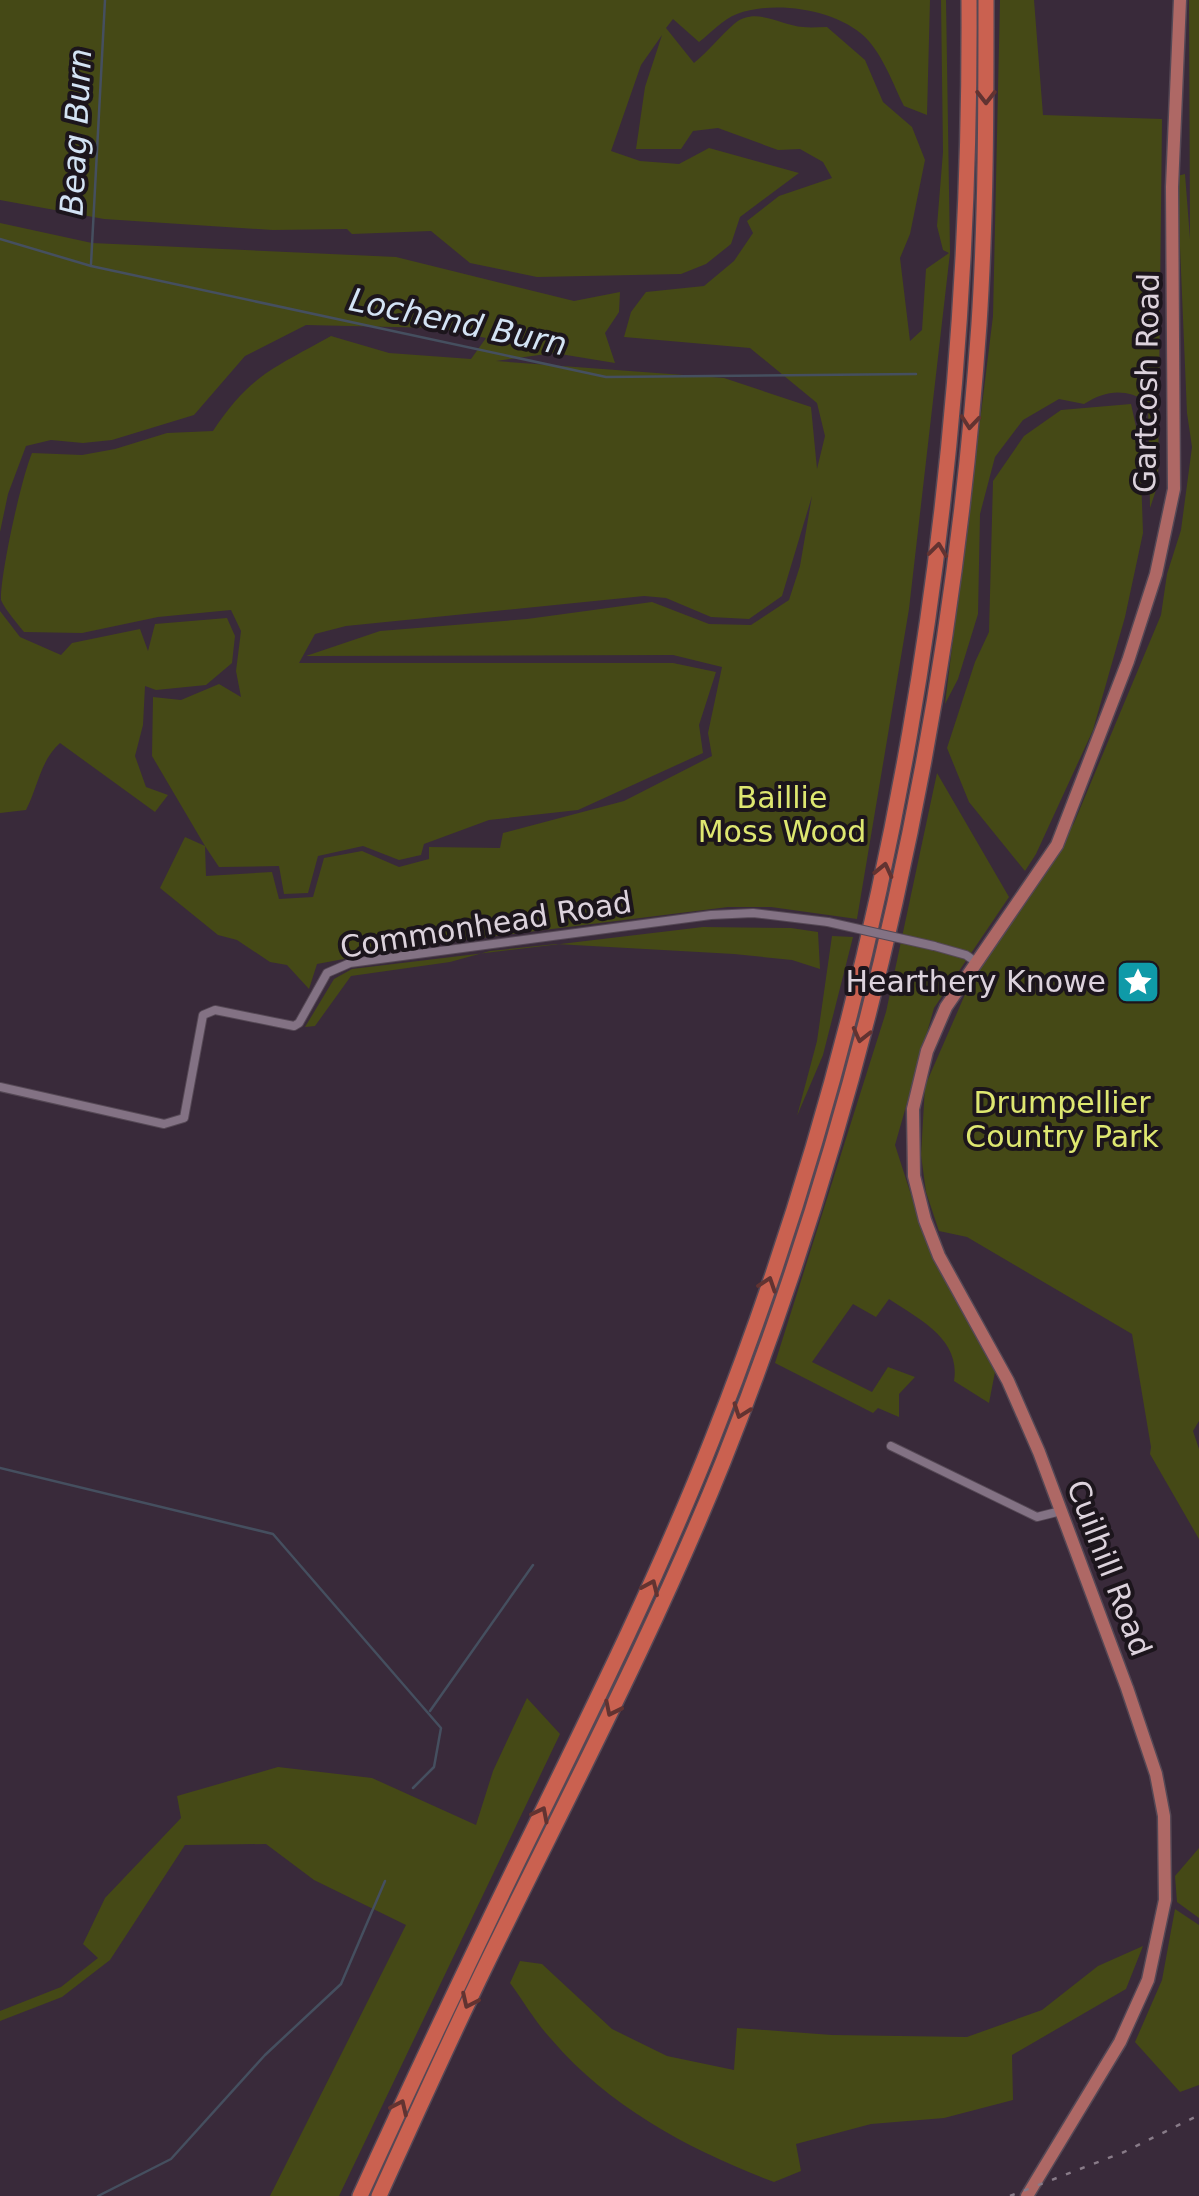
<svg xmlns="http://www.w3.org/2000/svg" width="1199" height="2196" font-family="'DejaVu Sans',sans-serif">
<style>
.green{fill:#454916;fill-rule:evenodd}
.lines{fill:none;stroke-linecap:round;stroke-linejoin:round}
.stream{stroke:#454f5f;stroke-width:2.5}
.street-casing{stroke:#554855;stroke-width:10}
.primary-casing{stroke:#554855;stroke-width:15}
.highway-casing{stroke:#554855;stroke-width:18}
.street{stroke:#837284;stroke-width:8}
.primary{stroke:#ae6865;stroke-width:12}
.highway{stroke:#ca6150;stroke-width:15}
.rail{stroke:#887b88;stroke-width:2.5;stroke-dasharray:5 10;stroke-linecap:butt}
.street-bridge-casing{stroke:#554855;stroke-width:10;stroke-linecap:butt}
.street-bridge{stroke:#837284;stroke-width:8}
.oneway{stroke:#623331}
.labels{text-anchor:middle;stroke-width:8;stroke-linejoin:round;paint-order:stroke}
.street-label{font-size:30px;fill:#dcd2dc;stroke:#1c151c}
.park-label{font-size:30px;fill:#dee770;stroke:#1c151c}
.poi-label{font-size:30px;fill:#dcd2dc;stroke:#1c151c;text-anchor:end}
.water-label{font-size:32px;font-style:italic;fill:#d3e3f4;stroke:#1c151c}
</style>
<rect width="100%" height="100%" fill="#392a3a"/>
<path class="green" d="M 0,0 L 930,0 L 927,115 L 904,106 C 893,84 883,55 865,37 C 836,9 774,0 737,14 C 723,19 711,33 699,42 L 673,19 L 666,28 L 694,63 C 709,51 720,36 734,24 C 755,6 780,25 803,27 C 811,28 819,27 827,27 L 865,60 L 883,102 L 912,127 L 925,160 L 910,234 L 900,258 L 910,341 L 922,330 L 926,269 L 949,253 L 943,250 L 937,226 L 943,152 L 941,0 L 946,0 L 950,253 L 909,609 L 857,919 L 771,907 L 728,907 L 408,947 L 317,964 L 309,989 L 287,965 L 270,962 L 237,940 L 218,935 L 160,888 L 185,837 L 205,846 L 152,756 L 153,697 L 181,700 L 219,684 L 241,697 L 236,671 L 241,631 L 231,610 L 158,617 L 82,633 L 24,632 C 17,623 6,611 1,600 C 0,576 21,479 32,453 L 82,455 L 115,449 L 167,433 L 213,431 C 250,375 274,368 331,336 L 389,353 L 471,359 L 486,338 L 438,328 L 306,325 L 245,356 L 194,415 L 112,440 L 83,443 L 51,440 L 26,446 L 8,494 L 0,532 L 0,223 L 92,243 L 396,257 L 574,301 L 620,292 L 619,312 L 605,333 L 615,363 L 554,353 L 496,361 L 724,378 L 811,407 L 817,469 L 825,436 L 817,403 L 750,348 L 624,337 L 631,312 L 646,292 L 704,286 L 734,261 L 753,233 L 747,221 L 779,196 L 832,178 L 823,162 L 800,149 L 778,150 L 718,128 L 693,131 L 681,149 L 636,149 L 645,87 L 662,35 L 641,65 L 611,151 L 640,161 L 679,164 L 709,148 L 799,173 L 740,217 L 731,244 L 706,264 L 681,274 L 537,277 L 470,263 L 431,231 L 352,234 L 347,229 L 273,230 L 104,219 L 0,200 ZM 812,496 L 800,566 L 789,600 L 751,625 L 709,624 L 652,602 L 527,619 L 380,631 L 306,656 L 673,655 L 722,667 L 708,733 L 712,756 L 624,801 L 503,833 L 500,848 L 429,847 L 429,859 L 399,867 L 362,851 L 324,858 L 313,897 L 279,899 L 272,872 L 206,876 L 205,846 L 219,867 L 279,866 L 284,894 L 308,893 L 318,856 L 363,846 L 399,860 L 421,855 L 424,844 L 489,820 L 578,810 L 703,753 L 699,725 L 716,672 L 673,663 L 299,663 L 315,634 L 346,626 L 644,596 L 666,598 L 711,617 L 749,619 L 782,596 Z
M 1000,0 L 1034,0 L 1043,115 L 1162,119 L 1158,484 L 1150,508 L 1148,402 C 1125,388 1106,390 1084,404 L 1059,399 L 1023,420 L 995,457 L 980,514 L 978,614 L 958,679 L 945,704 L 993,316 Z
M 1189,0 L 1199,0 L 1199,1421 L 1193,1431 L 1199,1449 L 1199,1539 L 1150,1454 L 1151,1447 L 1132,1334 L 967,1237 L 939,1231 L 926,1192 L 921,1155 L 925,1086 L 967,990 L 1074,823 L 1161,615 L 1167,574 L 1181,530 L 1192,447 L 1187,413 L 1177,176 L 1185,174 L 1190,239 Z
M 1131,404 L 1140,445 L 1143,533 L 1125,617 L 1093,730 L 1036,854 L 1025,871 L 969,802 L 947,748 L 975,662 L 989,632 L 993,481 L 1024,436 L 1061,410 Z
M 0,611 L 20,637 L 61,655 L 72,643 L 140,629 L 148,651 L 155,624 L 227,618 L 235,636 L 232,663 L 206,685 L 156,690 L 145,686 L 143,725 L 135,756 L 146,787 L 168,795 L 155,812 L 60,743 C 40,761 38,787 26,810 L 0,813 Z
M 937,773 L 1009,897 L 934,1008 L 895,1145 L 924,1235 L 995,1372 L 989,1403 L 954,1381 C 961,1339 919,1319 889,1299 L 876,1317 L 853,1304 L 812,1362 L 872,1392 L 888,1367 L 915,1377 L 899,1394 L 899,1417 L 878,1408 L 873,1413 L 775,1363 L 886,1012 Z
M 703,927 L 791,928 L 818,932 L 820,969 L 792,960 L 734,954 L 556,944 L 490,951 L 450,962 L 351,976 L 315,1026 L 305,1027 L 334,979 L 352,969 Z
M 832,936 L 853,937 L 823,1055 L 797,1116 L 817,1041 Z
M 527,1698 L 560,1734 L 339,2196 L 270,2196 L 406,1925 L 314,1880 L 266,1844 L 185,1845 L 110,1960 L 62,1997 L 0,2021 L 0,2011 L 61,1987 L 98,1958 L 83,1944 L 105,1898 L 181,1818 L 177,1796 L 278,1767 L 372,1778 L 476,1825 L 493,1771 Z
M 1199,1848 L 1199,1918 L 1177,1902 L 1175,1876 Z
M 1175,1909 L 1199,1925 L 1199,2085 L 1180,2092 L 1135,2042 L 1162,1980 Z
M 1143,1946 L 1126,1989 L 1012,2055 L 1013,2100 L 944,2118 L 871,2124 L 796,2144 L 801,2171 L 774,2182 C 692,2151 610,2108 552,2040 C 536,2023 524,2002 510,1983 L 520,1961 L 542,1964 L 612,2029 L 667,2056 L 734,2070 L 737,2028 L 832,2035 L 967,2037 L 1042,2010 L 1098,1966 Z"/>
<g class="lines">
<path class="stream" d="M 0,239 L 91,266 L 606,377 L 916,374
M 91,264 L 105,0
M 0,1468 L 273,1534 L 441,1728 L 434,1767 L 413,1788
M 430,1711 L 533,1565
M 98,2196 L 171,2159 L 265,2055 L 341,1984 L 385,1881"/>
<defs>
<path id="street" d="M 934,946 L 966,955 L 976,962
M 0,1087 L 164,1124 L 184,1118 L 203,1015 L 215,1010 L 294,1026 L 299,1023 L 327,973 L 350,963 L 711,915 L 753,913 L 828,922
M 891,1446 L 1037,1517 L 1061,1511"/>
<path id="primary" d="M 1027,2196 L 1120,2042 L 1148,1980 L 1165,1900 L 1164,1816 L 1156,1774 L 1127,1688 L 1039,1452 L 1008,1381 L 939,1256 L 925,1220 L 914,1176 L 913,1109 L 927,1051 L 946,1007 L 1057,845 L 1128,661 L 1156,574 L 1174,489 L 1172,187 L 1180,0"/>
<path id="highway" d="M 360,2196 C 411,2084 464,1972 518,1861 C 586,1722 655,1584 712,1440 C 894,982 972,491 969,0
M 379,2196 C 414,2119 449,2041 486,1965 C 567,1798 654,1634 723,1462 C 867,1101 952,712 979,324 C 986,216 986,108 986,0"/>
</defs>
<use href="#street" class="street-casing"/>
<use href="#primary" class="primary-casing"/>
<use href="#highway" class="highway-casing"/>
<use href="#street" class="street"/>
<use href="#primary" class="primary"/>
<use href="#highway" class="highway"/>
<path class="rail" d="M 1010,2196 L 1124,2152 L 1199,2115"/>
<defs>
<path id="street-bridge" d="M 828,922 L 934,946"/>
</defs>
<use href="#street-bridge" class="street-bridge-casing"/>
<use href="#street-bridge" class="street-bridge"/>
</g>
<defs><path id="oneway-chevron" d="M-2-3.5L2.5 0L-2 3.5" fill="none" stroke-width="1.6" stroke-linecap="round" stroke-linejoin="round" transform="scale(2.5)"/></defs>
<g class="oneway">
<use href="#oneway-chevron" transform="translate(986 97) rotate(90)"/>
<use href="#oneway-chevron" transform="translate(970 422) rotate(95)"/>
<use href="#oneway-chevron" transform="translate(938 550) rotate(-83)"/>
<use href="#oneway-chevron" transform="translate(884 870) rotate(-77)"/>
<use href="#oneway-chevron" transform="translate(861 1035) rotate(104)"/>
<use href="#oneway-chevron" transform="translate(768 1284) rotate(-71)"/>
<use href="#oneway-chevron" transform="translate(741 1411) rotate(110)"/>
<use href="#oneway-chevron" transform="translate(651 1587) rotate(-66)"/>
<use href="#oneway-chevron" transform="translate(612 1709) rotate(116)"/>
<use href="#oneway-chevron" transform="translate(541 1814) rotate(-63)"/>
<use href="#oneway-chevron" transform="translate(469 2001) rotate(115)"/>
<use href="#oneway-chevron" transform="translate(400 2107) rotate(-65)"/>
</g>
<defs>
<symbol id="sight-square" viewBox="-11 -11 22 22"><rect x="-9" y="-9" width="18" height="18" rx="4" fill="#0f9aa8" stroke="#1c151c"/><path d="M0-6L1.8-2.2L6-1.7L2.9 1.2L3.7 5.4L0 3.3L-3.7 5.4L-2.9 1.2L-6-1.7L-1.8-2.2Z" fill="#fff"/></symbol>
</defs>
<g fill-rule="evenodd">
<use href="#sight-square" x="1113" y="957" width="50" height="50"/>
</g>
<g class="labels">
<g class="street-label">
<text transform="translate(1147 383) rotate(-89)" y="10">Gartcosh Road</text>
<text transform="translate(486 925) rotate(-9)" y="10">Commonhead Road</text>
<text transform="translate(1109 1568) rotate(69)" y="10">Cuilhill Road</text>
</g>
<g class="park-label">
<text x="782" y="808">Baillie<tspan x="782" dy="34">Moss Wood</tspan></text>
<text x="1062" y="1113">Drumpellier<tspan x="1062" dy="34">Country Park</tspan></text>
</g>
<g class="poi-label">
<text x="1106" y="992">Hearthery Knowe</text>
</g>
<g class="water-label">
<text transform="translate(76 132) rotate(-87)" y="11">Beag Burn</text>
<text transform="translate(458 322) rotate(12)" y="11">Lochend Burn</text>
</g>
</g>
</svg>
